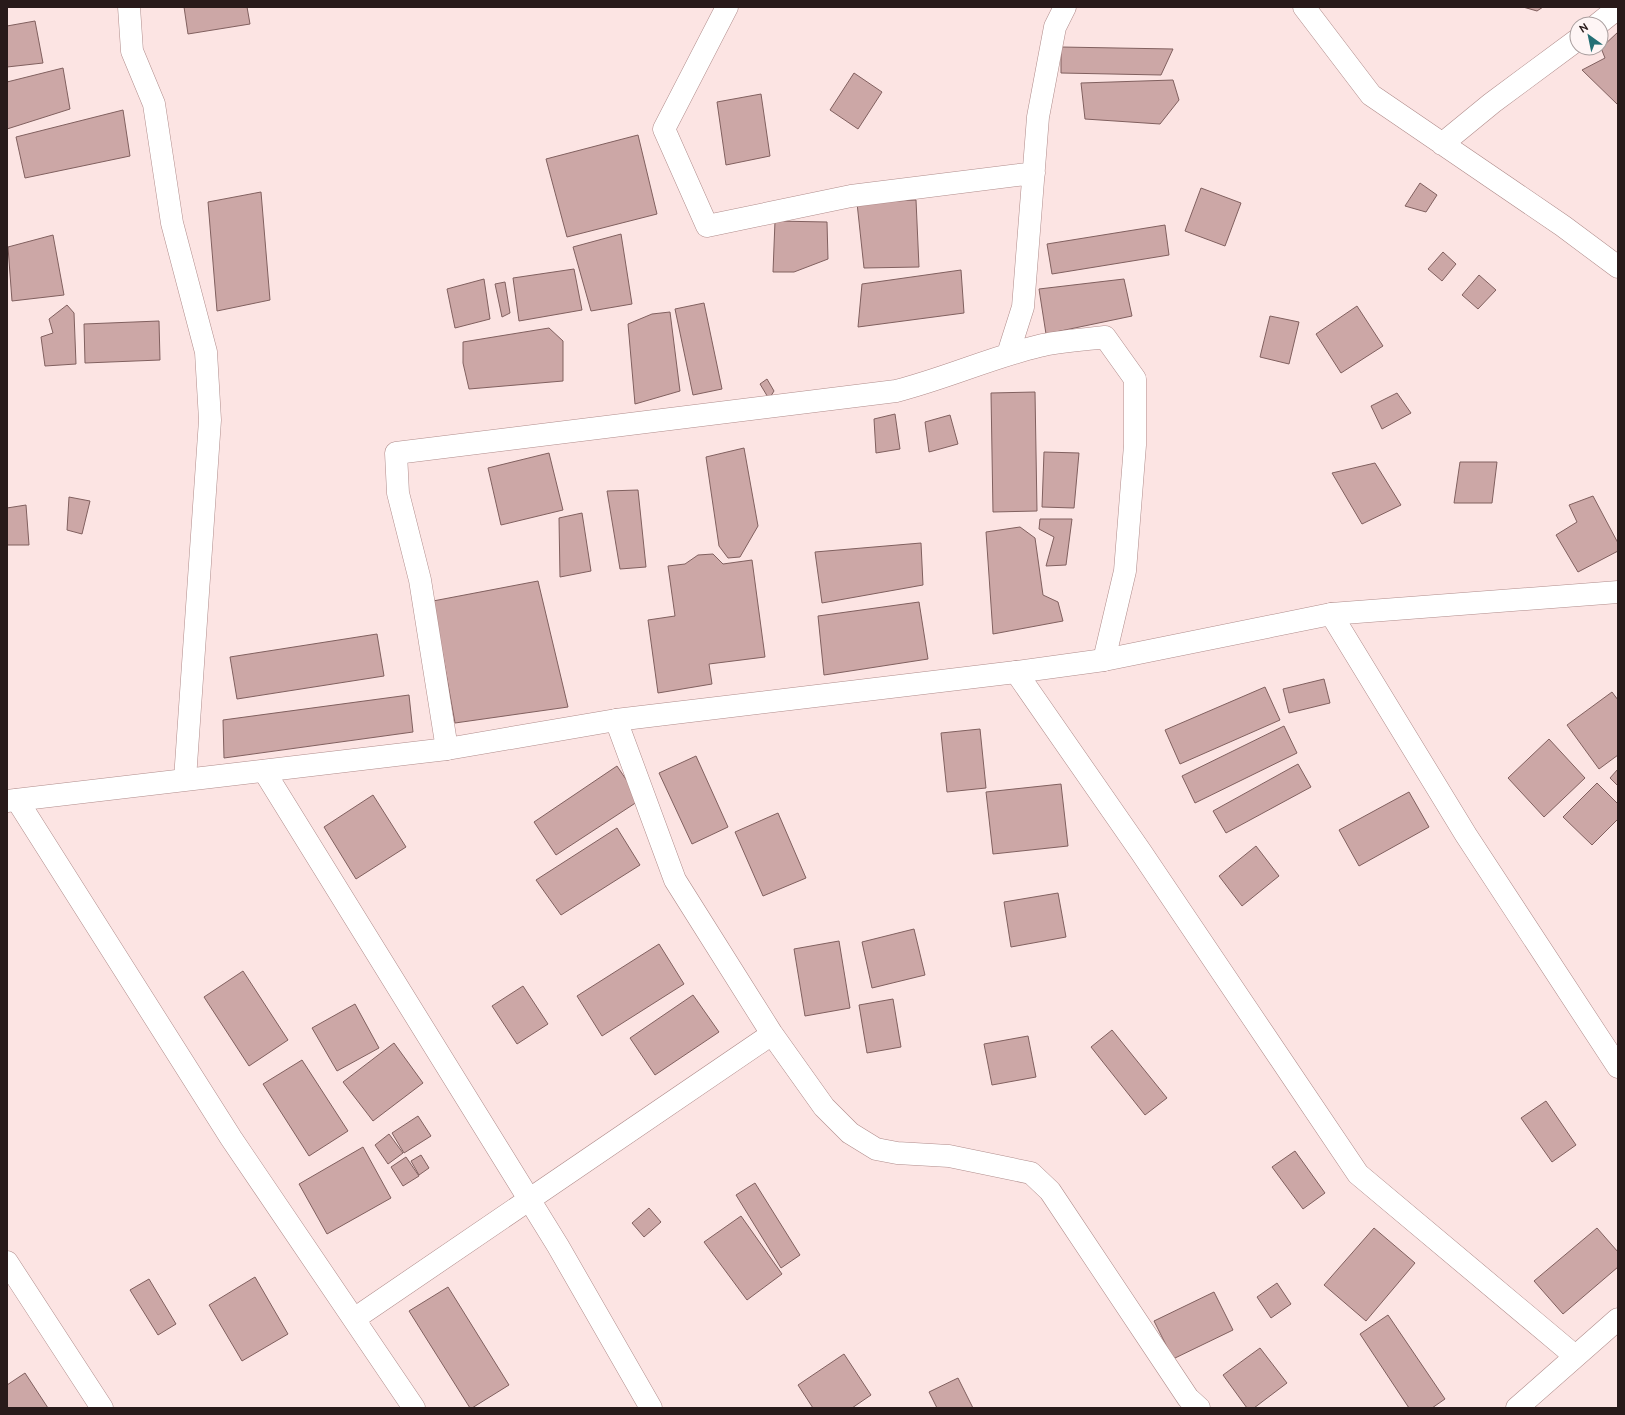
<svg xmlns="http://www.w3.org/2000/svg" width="1625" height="1415" font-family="Ubuntu,sans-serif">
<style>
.building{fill:#cca7a6;stroke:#81605f}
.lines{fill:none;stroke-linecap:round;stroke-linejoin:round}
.minor-casing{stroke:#b08c8b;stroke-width:23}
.tertiary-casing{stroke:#b08c8b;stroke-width:23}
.secondary-casing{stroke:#b08c8b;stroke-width:23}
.minor{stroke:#fff;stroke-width:22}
.tertiary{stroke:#fff;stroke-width:22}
.secondary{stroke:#fff;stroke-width:22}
</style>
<rect width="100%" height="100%" fill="#fce4e3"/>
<path class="building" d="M 184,7 L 247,7 L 250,24 L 188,34 Z
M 1523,7 L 1543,7 L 1537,11 Z
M 35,21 L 43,63 L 7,67 L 7,26 Z
M 1618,32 L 1618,105 L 1582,70 L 1605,58 L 1601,48 Z
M 1061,47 L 1173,49 L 1161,75 L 1061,73 Z
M 63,68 L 70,109 L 7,129 L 7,82 Z
M 854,73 L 882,92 L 858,129 L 830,110 Z
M 1173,80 L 1179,100 L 1160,124 L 1085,119 L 1081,83 Z
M 761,94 L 770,156 L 726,165 L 717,102 Z
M 123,110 L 130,156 L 25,178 L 16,137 Z
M 638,135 L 657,214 L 567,237 L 546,159 Z
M 1420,183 L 1437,195 L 1426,212 L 1405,206 Z
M 1201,188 L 1241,203 L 1225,246 L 1185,231 Z
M 261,192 L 270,300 L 217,311 L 208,202 Z
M 916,200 L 919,267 L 864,268 L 857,203 Z
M 775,221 L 827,222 L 828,259 L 794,272 L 773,272 Z
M 1165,225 L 1169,255 L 1052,274 L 1047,244 Z
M 621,234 L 632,304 L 591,311 L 573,247 Z
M 53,235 L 64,295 L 12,301 L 8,247 Z
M 1443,252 L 1456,264 L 1442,281 L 1428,269 Z
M 574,269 L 582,310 L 519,321 L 513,278 Z
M 961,270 L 964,313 L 858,327 L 862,284 Z
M 1479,275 L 1496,290 L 1478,309 L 1462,295 Z
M 484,279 L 490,319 L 455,328 L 447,289 Z
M 1124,279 L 1132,316 L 1046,334 L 1039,289 Z
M 505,282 L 510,313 L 502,317 L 495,284 Z
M 704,303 L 722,389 L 693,395 L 675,309 Z
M 67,305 L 74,313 L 76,364 L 45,366 L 41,337 L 53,333 L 49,319 Z
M 1357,306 L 1383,346 L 1341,373 L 1316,334 Z
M 670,312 L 680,391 L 635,404 L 628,324 L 652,314 Z
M 1270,316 L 1299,322 L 1289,364 L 1260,357 Z
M 159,321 L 160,360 L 85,363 L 84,324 Z
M 549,328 L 563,341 L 563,381 L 469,389 L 463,363 L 463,342 Z
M 767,379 L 774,391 L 769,399 L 760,384 Z
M 1035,392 L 1037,511 L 993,512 L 991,393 Z
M 1397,393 L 1411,413 L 1382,429 L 1371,406 Z
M 895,414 L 900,449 L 876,453 L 874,419 Z
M 950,415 L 958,444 L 929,452 L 925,422 Z
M 744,448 L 758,526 L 740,557 L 728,558 L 719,546 L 706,457 Z
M 1044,452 L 1079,453 L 1074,508 L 1042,507 Z
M 549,453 L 563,510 L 501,525 L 488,468 Z
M 1460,462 L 1497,462 L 1492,503 L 1454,503 Z
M 1375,463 L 1401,505 L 1362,524 L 1332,473 Z
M 638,490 L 646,567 L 620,569 L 607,491 Z
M 1593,496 L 1618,543 L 1618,551 L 1578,572 L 1556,535 L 1577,522 L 1569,505 Z
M 69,497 L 90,501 L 82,534 L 67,530 Z
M 26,505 L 29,545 L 7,545 L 7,508 Z
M 582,513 L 591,571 L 560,577 L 559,518 Z
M 1040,519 L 1072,519 L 1066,565 L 1046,566 L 1054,537 L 1039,529 Z
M 1020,527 L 1035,538 L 1043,595 L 1058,602 L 1063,621 L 993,634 L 986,532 Z
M 921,543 L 923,585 L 822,603 L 815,552 Z
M 713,554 L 723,564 L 752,560 L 765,657 L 709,664 L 712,684 L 658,693 L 648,620 L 675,616 L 668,566 L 685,564 L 698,555 Z
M 538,581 L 568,707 L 455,723 L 433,601 Z
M 919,602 L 928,659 L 824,675 L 818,616 Z
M 377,634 L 384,676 L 237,699 L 230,657 Z
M 1324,679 L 1330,703 L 1289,713 L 1283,689 Z
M 1265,687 L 1280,720 L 1180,764 L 1165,730 Z
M 1612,692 L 1618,700 L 1618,755 L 1599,769 L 1567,725 Z
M 409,695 L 413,732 L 224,758 L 223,720 Z
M 1284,726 L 1297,753 L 1195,803 L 1182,776 Z
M 980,729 L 986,788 L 947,792 L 941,733 Z
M 1549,739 L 1585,778 L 1544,817 L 1508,778 Z
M 696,756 L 728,827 L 692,844 L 659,773 Z
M 1298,764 L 1311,787 L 1226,833 L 1213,811 Z
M 617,766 L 640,800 L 556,855 L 534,822 Z
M 1618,769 L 1618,786 L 1610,778 Z
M 1597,783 L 1618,804 L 1618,819 L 1592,845 L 1563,817 Z
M 1061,784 L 1068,846 L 993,854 L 986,792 Z
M 1409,792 L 1429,827 L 1359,866 L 1339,830 Z
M 373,795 L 406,847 L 356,879 L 324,827 Z
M 778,813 L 806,878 L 763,896 L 735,832 Z
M 617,828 L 640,865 L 561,915 L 536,880 Z
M 1256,846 L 1279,876 L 1242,906 L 1219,876 Z
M 1058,893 L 1066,937 L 1011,947 L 1004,902 Z
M 914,929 L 925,975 L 872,988 L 862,942 Z
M 839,941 L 850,1008 L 805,1016 L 794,949 Z
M 659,944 L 684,984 L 602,1036 L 577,996 Z
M 243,971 L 288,1040 L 249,1066 L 204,997 Z
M 523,986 L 548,1024 L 517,1044 L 492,1006 Z
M 693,995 L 719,1032 L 655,1075 L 630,1038 Z
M 893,999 L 901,1047 L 867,1053 L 859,1005 Z
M 355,1004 L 379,1048 L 337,1071 L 312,1028 Z
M 1112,1030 L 1167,1098 L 1145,1115 L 1091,1047 Z
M 1028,1036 L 1036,1077 L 992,1085 L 984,1044 Z
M 394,1043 L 423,1083 L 373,1121 L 343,1082 Z
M 302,1060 L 348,1131 L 309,1156 L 263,1084 Z
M 1546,1101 L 1576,1145 L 1552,1162 L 1521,1118 Z
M 418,1116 L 431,1136 L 404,1153 L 392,1133 Z
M 389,1134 L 403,1153 L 388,1164 L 375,1145 Z
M 363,1147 L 391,1198 L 327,1234 L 299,1184 Z
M 1295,1151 L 1325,1193 L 1303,1209 L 1272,1167 Z
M 421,1155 L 429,1168 L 419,1175 L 411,1161 Z
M 406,1157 L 419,1176 L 403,1186 L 391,1167 Z
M 755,1183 L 800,1255 L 781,1268 L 736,1195 Z
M 649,1208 L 661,1222 L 644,1237 L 632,1223 Z
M 741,1216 L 782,1274 L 747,1300 L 704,1242 Z
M 1374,1228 L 1415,1263 L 1366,1321 L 1324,1285 Z
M 1597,1228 L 1618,1252 L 1618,1267 L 1563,1314 L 1534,1281 Z
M 255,1277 L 288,1334 L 242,1361 L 209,1305 Z
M 149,1279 L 176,1324 L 158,1335 L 130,1290 Z
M 1277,1283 L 1291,1304 L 1271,1318 L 1257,1297 Z
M 448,1287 L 509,1385 L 472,1408 L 470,1408 L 409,1311 Z
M 1214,1292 L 1233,1330 L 1173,1359 L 1154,1321 Z
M 1388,1315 L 1445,1399 L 1432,1408 L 1409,1408 L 1360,1334 Z
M 1260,1348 L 1287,1383 L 1254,1408 L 1247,1408 L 1223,1375 Z
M 844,1354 L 871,1395 L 852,1408 L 813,1408 L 798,1385 Z
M 25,1373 L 48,1408 L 7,1408 L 7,1385 Z
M 958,1378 L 973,1408 L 937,1408 L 929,1392 Z"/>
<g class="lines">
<defs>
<path id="minor" d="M 129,7 L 132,51 L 154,104 L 172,223 L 206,352 L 210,420 L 185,779
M 727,7 L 664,129 L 707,226 L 851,196 L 1034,173
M 1304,7 L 1371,95 L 1563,226 L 1618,267
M 1598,24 L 1618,8
M 1442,144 L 1492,103 L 1577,40
M 1008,354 L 1023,307 L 1038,117 L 1055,27 L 1065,7
M 1331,614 L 1466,835 L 1618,1067
M 1016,672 L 1141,852 L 1358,1174 L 1575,1356
M 616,720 L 675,880 L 772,1034 L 824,1107 L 850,1133 L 876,1149 L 897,1153 L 949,1156 L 1031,1173 L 1050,1191 L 1188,1398 L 1199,1408
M 447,749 L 420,580 L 398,493 L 396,453 L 896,391 C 944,379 990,358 1039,346 C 1060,341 1083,340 1105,337 L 1135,379 L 1135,445 L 1125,571 L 1104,660
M 264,771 L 558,1246 L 651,1408
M 17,800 L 231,1138 L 414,1408
M 7,1262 L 102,1408
M 354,1319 L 772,1034"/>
<path id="tertiary" d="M 7,801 L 447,749 L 616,720 L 1016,672 L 1104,660 L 1331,614 L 1618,592"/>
<path id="secondary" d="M 1517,1408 L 1618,1319"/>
</defs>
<use href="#minor" class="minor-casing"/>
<use href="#tertiary" class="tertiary-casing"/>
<use href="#secondary" class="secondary-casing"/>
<use href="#minor" class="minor"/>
<use href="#tertiary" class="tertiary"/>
<use href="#secondary" class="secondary"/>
</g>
<rect width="1625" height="1415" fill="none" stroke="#281a1a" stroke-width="16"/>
<g transform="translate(1589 36) rotate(327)"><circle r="19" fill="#fef5f5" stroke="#a89d9d"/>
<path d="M0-3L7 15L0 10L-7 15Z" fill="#246f75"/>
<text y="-6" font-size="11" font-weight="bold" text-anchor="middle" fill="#281a1a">N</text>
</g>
</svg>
